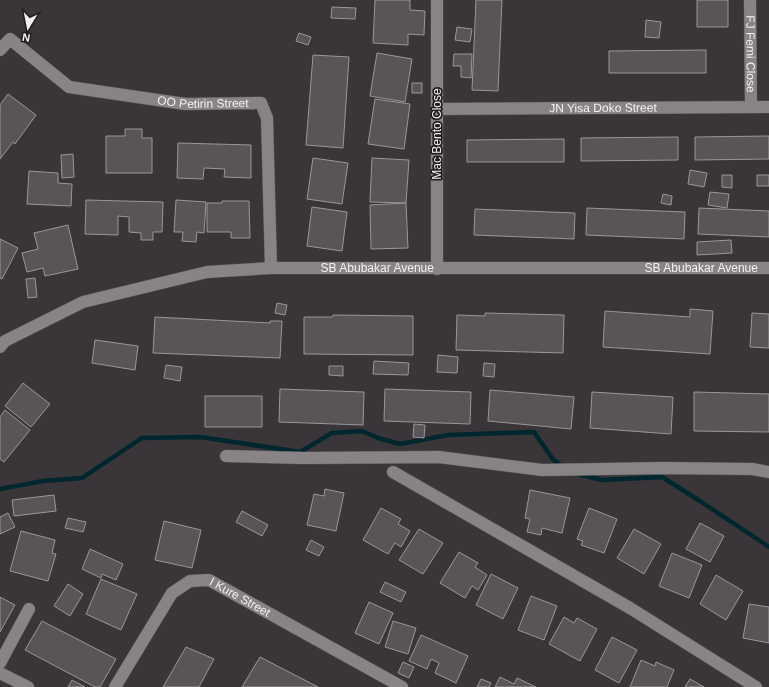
<svg xmlns="http://www.w3.org/2000/svg" width="769" height="687" font-family="Helvetica,sans-serif">
<style>
.lines{fill:none;stroke-linecap:round;stroke-linejoin:round}
.stream{stroke:#00272d;stroke-width:4.5}
.building{fill:#585457;stroke:#9a969a}
.minor-casing{stroke:#575356;stroke-width:13}
.minor{stroke:#878386;stroke-width:12}
.labels{text-anchor:middle;stroke-width:3.5;stroke-linejoin:round;paint-order:stroke}
.street-label{font-size:12px;fill:#f3f1f3;stroke:#1f1d1f}
</style>
<rect width="100%" height="100%" fill="#393538"/>
<g class="lines">
<path class="stream" d="M 578,474 L 602,480 L 662,477 L 700,501 L 769,547
M 0,489 L 43,481 L 82,478 L 142,438 L 200,437 L 300,452 L 332,433 L 362,431 L 378,438 L 400,444 L 448,435 L 534,432 L 552,458 L 562,467"/>
</g>
<path class="building" d="M 375,0 L 410,0 L 410,10 L 425,11 L 424,35 L 408,34 L 408,45 L 373,43 Z
M 476,0 L 502,0 L 498,91 L 472,90 Z
M 697,0 L 728,0 L 728,27 L 697,27 Z
M 332,7 L 356,8 L 355,19 L 331,18 Z
M 646,20 L 661,22 L 659,38 L 645,37 Z
M 457,27 L 472,29 L 470,42 L 455,40 Z
M 299,33 L 311,37 L 308,45 L 296,41 Z
M 706,50 L 706,73 L 609,73 L 609,51 Z
M 377,53 L 412,59 L 405,102 L 370,96 Z
M 454,54 L 472,54 L 471,78 L 461,77 L 461,66 L 453,66 Z
M 313,55 L 349,57 L 343,148 L 306,145 Z
M 412,83 L 422,83 L 422,93 L 412,93 Z
M 8,94 L 36,115 L 15,144 L 13,142 L 0,159 L 0,105 Z
M 375,99 L 410,104 L 404,149 L 368,144 Z
M 125,129 L 142,129 L 142,138 L 152,138 L 152,173 L 106,173 L 106,136 L 125,136 Z
M 769,136 L 769,159 L 695,160 L 695,137 Z
M 678,137 L 678,160 L 581,161 L 581,138 Z
M 564,139 L 564,162 L 467,162 L 467,140 Z
M 178,143 L 251,145 L 251,178 L 224,177 L 225,169 L 204,168 L 203,179 L 177,178 Z
M 73,154 L 74,177 L 62,178 L 61,155 Z
M 313,158 L 348,163 L 342,204 L 307,199 Z
M 372,158 L 409,160 L 406,203 L 370,202 Z
M 690,170 L 707,173 L 704,187 L 688,184 Z
M 29,171 L 58,173 L 58,183 L 72,184 L 71,206 L 27,204 Z
M 722,175 L 732,175 L 732,188 L 722,187 Z
M 757,175 L 769,175 L 769,186 L 757,186 Z
M 710,192 L 729,194 L 727,208 L 708,205 Z
M 663,194 L 672,196 L 671,205 L 661,203 Z
M 86,200 L 163,202 L 162,232 L 153,232 L 153,240 L 141,240 L 141,233 L 129,232 L 129,217 L 118,216 L 118,235 L 85,234 Z
M 176,200 L 206,202 L 204,233 L 197,232 L 196,242 L 182,241 L 183,232 L 174,232 Z
M 222,201 L 249,201 L 250,238 L 231,238 L 231,232 L 207,232 L 207,203 L 222,203 Z
M 406,203 L 408,248 L 371,249 L 370,205 Z
M 312,207 L 347,212 L 342,251 L 307,246 Z
M 587,208 L 685,212 L 684,239 L 586,235 Z
M 699,208 L 769,211 L 769,237 L 698,234 Z
M 475,209 L 575,213 L 574,239 L 474,235 Z
M 68,225 L 78,269 L 45,276 L 43,268 L 27,272 L 22,253 L 38,249 L 34,233 Z
M 0,239 L 18,248 L 2,279 L 0,278 Z
M 731,240 L 732,253 L 697,255 L 697,242 Z
M 35,278 L 37,297 L 28,298 L 26,279 Z
M 277,303 L 287,305 L 285,315 L 275,313 Z
M 690,309 L 713,311 L 710,354 L 603,347 L 605,311 L 690,317 Z
M 485,313 L 564,315 L 563,353 L 456,350 L 457,315 L 485,316 Z
M 752,313 L 769,314 L 769,348 L 750,347 Z
M 333,315 L 413,316 L 413,355 L 304,354 L 304,317 L 332,317 Z
M 155,317 L 270,323 L 270,321 L 282,321 L 280,358 L 153,353 Z
M 95,340 L 138,346 L 135,370 L 92,363 Z
M 438,355 L 458,357 L 457,373 L 437,372 Z
M 374,361 L 409,363 L 408,375 L 373,374 Z
M 484,363 L 495,364 L 494,377 L 483,376 Z
M 166,365 L 182,367 L 180,381 L 164,378 Z
M 329,366 L 343,366 L 343,376 L 329,375 Z
M 23,383 L 50,404 L 31,427 L 5,406 Z
M 280,389 L 364,392 L 363,425 L 279,422 Z
M 385,389 L 471,392 L 470,424 L 384,421 Z
M 490,390 L 574,397 L 571,429 L 488,421 Z
M 592,392 L 673,397 L 671,434 L 590,428 Z
M 694,392 L 769,394 L 769,432 L 694,431 Z
M 205,396 L 262,396 L 262,427 L 205,427 Z
M 5,410 L 30,430 L 4,462 L 0,459 L 0,417 Z
M 414,424 L 425,425 L 424,438 L 413,437 Z
M 325,489 L 344,493 L 336,531 L 307,525 L 314,494 L 324,496 Z
M 530,490 L 570,498 L 562,533 L 542,528 L 541,535 L 527,532 L 530,519 L 525,518 Z
M 54,495 L 56,511 L 14,516 L 12,500 Z
M 381,508 L 401,519 L 398,524 L 410,531 L 401,547 L 395,543 L 388,554 L 363,540 Z
M 589,508 L 617,519 L 604,553 L 581,545 L 583,541 L 577,539 Z
M 242,511 L 268,525 L 262,536 L 236,522 Z
M 8,513 L 15,527 L 0,534 L 0,517 Z
M 68,518 L 86,522 L 83,532 L 65,528 Z
M 164,521 L 201,530 L 192,568 L 155,560 Z
M 700,523 L 724,536 L 710,562 L 686,549 Z
M 419,529 L 443,543 L 423,574 L 399,560 Z
M 634,529 L 661,544 L 644,574 L 617,558 Z
M 21,531 L 55,540 L 52,553 L 56,554 L 48,581 L 10,571 Z
M 311,540 L 324,547 L 319,556 L 306,550 Z
M 90,549 L 123,564 L 116,580 L 102,574 L 101,578 L 82,569 Z
M 459,552 L 478,563 L 475,567 L 487,575 L 478,590 L 472,586 L 465,598 L 440,583 Z
M 672,553 L 702,565 L 689,598 L 659,586 Z
M 491,574 L 518,588 L 503,619 L 476,605 Z
M 716,575 L 743,591 L 726,620 L 700,604 Z
M 101,579 L 137,594 L 121,630 L 86,614 Z
M 385,582 L 406,592 L 401,602 L 380,592 Z
M 68,584 L 83,594 L 70,616 L 54,606 Z
M 531,596 L 557,606 L 544,640 L 518,630 Z
M 0,597 L 15,605 L 0,632 Z
M 369,602 L 393,613 L 379,644 L 355,633 Z
M 749,604 L 769,607 L 769,643 L 743,638 Z
M 564,617 L 574,623 L 577,618 L 597,629 L 580,661 L 549,644 Z
M 42,621 L 116,659 L 100,687 L 95,687 L 25,650 Z
M 393,621 L 416,628 L 408,654 L 385,647 Z
M 421,635 L 468,656 L 456,683 L 435,673 L 439,663 L 431,659 L 427,669 L 409,661 Z
M 612,637 L 637,650 L 619,683 L 595,670 Z
M 186,647 L 214,659 L 199,687 L 163,687 Z
M 260,657 L 318,687 L 242,687 Z
M 641,660 L 655,666 L 656,662 L 674,670 L 667,687 L 630,687 Z
M 403,662 L 414,667 L 409,678 L 398,673 Z
M 500,677 L 514,684 L 517,678 L 536,687 L 495,687 Z
M 481,679 L 491,683 L 489,687 L 477,687 Z
M 690,679 L 704,687 L 685,687 Z
M 72,680 L 85,687 L 68,687 Z"/>
<g class="lines">
<defs>
<g id="minor">
<path d="M 437,0 L 437,269"/>
<path id="s1" d="M 750,0 L 751,107"/>
<path id="s2" d="M 0,50 L 10,39 L 69,87 L 185,104 L 261,103 L 267,118 L 271,268"/>
<path id="s3" d="M 437,109 L 769,107"/>
<path id="s4" d="M 0,347 L 5,341 L 83,302 L 207,272 L 271,268 L 769,268"/>
<path d="M 226,456 L 303,458 L 439,457 L 542,470 L 663,468 L 752,469 L 769,472"/>
<path d="M 393,472 L 630,608 L 756,687"/>
<path d="M 0,663 L 29,609"/>
<path d="M 0,673 L 28,687"/>
<path id="s5" d="M 115,687 L 172,593 L 190,581 L 209,580 L 402,687"/>
</g>
</defs>
<use href="#minor" class="minor-casing"/>
<use href="#minor" class="minor"/>
</g>
<g class="labels">
<g class="street-label">
<text dy="4" stroke="none"><textPath href="#s1" startOffset="54">FJ Femi Close</textPath></text>
<text dy="4" stroke="none"><textPath href="#s2" startOffset="226">OO Petirin Street</textPath></text>
<text dy="4" stroke="none"><textPath href="#s3" startOffset="166">JN Yisa Doko Street</textPath></text>
<text transform="translate(437 134) rotate(-90)" y="4">Mac Bento Close</text>
<text dy="4" stroke="none"><textPath href="#s4" startOffset="717">SB Abubakar Avenue</textPath></text>
<text dy="4" stroke="none"><textPath href="#s4" startOffset="393">SB Abubakar Avenue</textPath></text>
<text dy="4" stroke="none"><textPath href="#s5" startOffset="186">I Kure Street</textPath></text>
</g>
</g>
<g transform="translate(28 28) rotate(190)" stroke="#1f1d1f" stroke-width="3" paint-order="stroke">
<path d="M0-3L7 15L0 10L-7 15Z" fill="#f3f1f3"/>
<text y="-6" font-size="11" font-weight="bold" text-anchor="middle" fill="#f3f1f3">N</text>
</g>
</svg>
